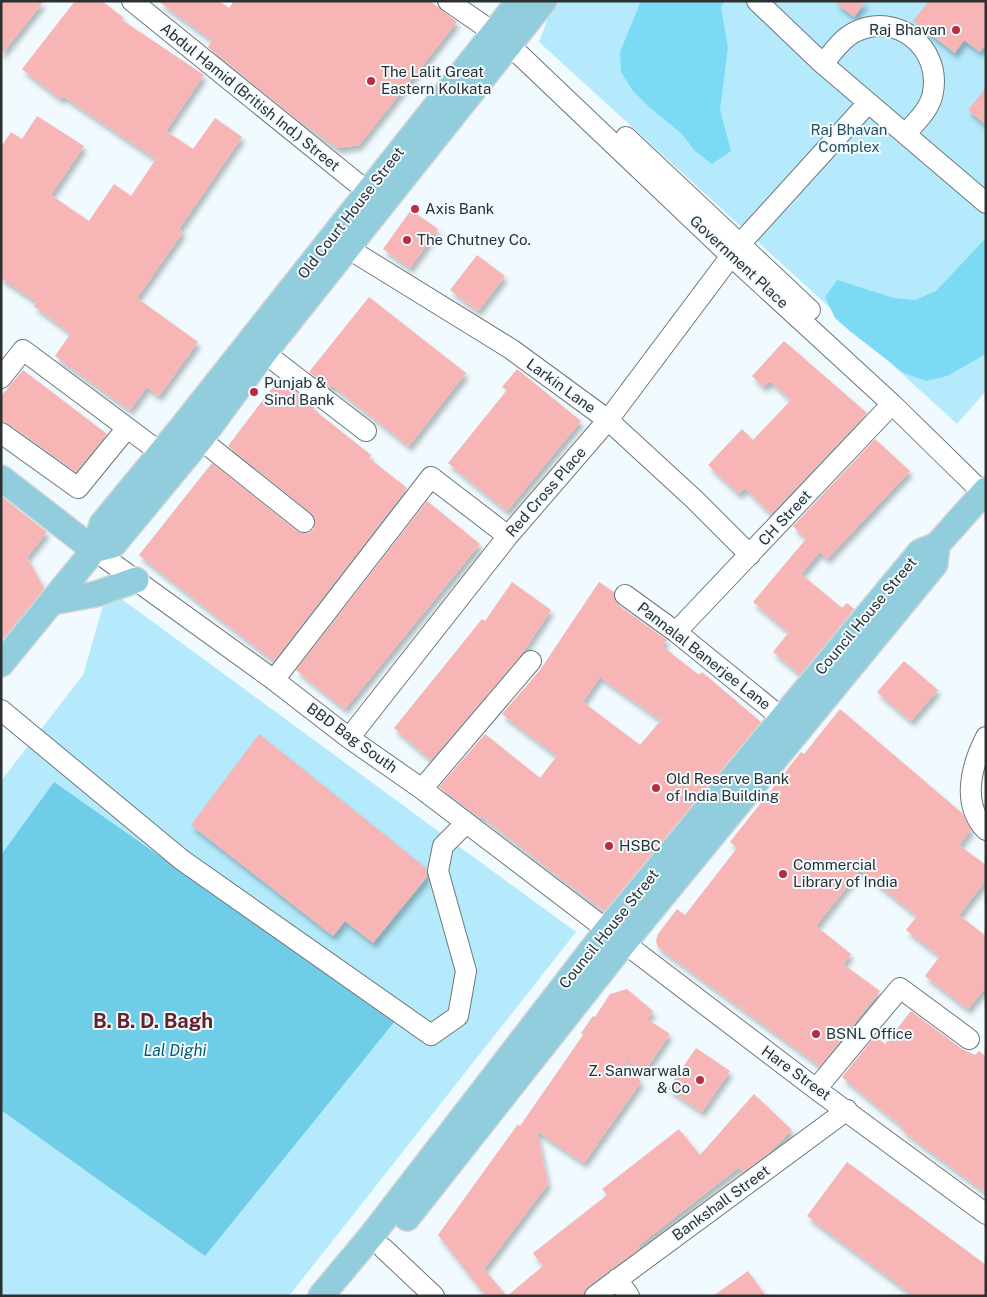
<svg xmlns="http://www.w3.org/2000/svg" width="987" height="1297" font-family="'Public Sans',sans-serif">
<style>
.green{fill:#b4eafb}
.forest{fill:#7ddaf5}
.water{fill:#70cde8}
.building{fill:#f7b5b5;fill-rule:evenodd;filter:url(#shadow)}
.lines{fill:none;stroke-linecap:round;stroke-linejoin:round}
.minor-casing{stroke:#6e787b;stroke-width:22}
.major-casing{stroke:#d5d6d6;stroke-width:28}
.minor{stroke:#fff;stroke-width:20}
.major{stroke:#92cddd;stroke-width:25}
.poi-dot{fill:#bc2b40;stroke:#f1fbff;stroke-width:2}
.labels{text-anchor:middle;stroke-width:4;stroke-linejoin:round;paint-order:stroke}
.poi-label{font-size:15px;fill:#2b3031;stroke:#f1fbff;text-anchor:start}
.street-label{font-size:15px;fill:#2b3031;stroke:#f1fbff}
.park-label{font-size:15px;fill:#28515d;stroke:#f1fbff}
.water-label{font-size:16px;font-style:italic;fill:#085a6d;stroke:#f1fbff}
.district-label{font-size:20px;font-weight:bold;fill:#672228;stroke:#f1fbff}
</style>
<defs>
<filter id="shadow"><feDropShadow dx="3" dy="5.5" stdDeviation="2.5" flood-color="#0004"/></filter>
</defs>
<rect width="100%" height="100%" fill="#f1fbff"/>
<path class="green" d="M 556,1 L 986,1 L 986,391 L 957,424 L 539,42 L 552,7 Z
M 108,589 L 576,932 L 289,1296 L 1,1296 L 1,781 L 83,675 Z"/>
<path class="forest" d="M 641,1 L 724,1 L 721,8 L 728,48 L 720,110 L 731,151 L 712,164 L 695,151 L 681,133 L 648,106 L 633,91 L 621,72 L 620,52 Z
M 986,238 L 986,354 L 947,376 L 926,381 L 904,373 L 851,332 L 835,318 L 825,297 L 837,280 L 894,298 L 915,300 L 936,291 Z"/>
<path class="water" d="M 54,782 L 395,1021 L 205,1256 L 1,1110 L 1,855 Z"/>
<path class="building" d="M 1,1 L 44,1 L 1,55 Z
M 75,1 L 102,1 L 124,18 L 122,20 L 204,75 L 166,131 L 193,149 L 215,118 L 242,137 L 179,229 L 183,232 L 137,298 L 198,342 L 159,396 L 147,387 L 130,410 L 55,356 L 71,333 L 34,306 L 37,302 L 1,278 L 1,147 L 11,132 L 22,139 L 37,116 L 84,146 L 51,195 L 89,221 L 114,184 L 131,196 L 156,159 L 63,96 L 61,99 L 22,69 Z
M 158,1 L 219,1 L 229,8 L 234,1 L 430,1 L 457,22 L 359,145 L 338,148 L 294,117 L 208,47 L 212,40 Z
M 834,1 L 866,1 L 854,17 Z
M 929,1 L 986,1 L 986,44 L 980,52 L 964,40 L 955,53 L 913,21 Z
M 986,88 L 986,125 L 968,110 Z
M 411,210 L 438,229 L 410,268 L 383,249 Z
M 477,255 L 505,276 L 478,311 L 450,290 Z
M 369,297 L 466,373 L 409,446 L 332,385 L 330,388 L 309,372 Z
M 784,341 L 867,413 L 771,514 L 745,488 L 739,494 L 708,465 L 742,429 L 753,440 L 791,400 L 770,381 L 764,387 L 752,376 Z
M 517,369 L 581,421 L 507,511 L 448,463 L 507,390 L 502,387 Z
M 23,370 L 107,434 L 76,472 L 8,423 L 1,421 L 1,396 Z
M 279,379 L 315,407 L 313,409 L 371,455 L 369,458 L 407,488 L 274,661 L 139,555 L 212,463 L 297,531 L 308,533 L 314,529 L 315,518 L 311,513 L 228,446 Z
M 875,439 L 910,471 L 827,559 L 820,552 L 801,574 L 842,608 L 847,603 L 854,609 L 800,674 L 773,652 L 789,632 L 753,602 L 806,539 L 793,526 Z
M 1,496 L 47,532 L 27,557 L 44,588 L 1,641 Z
M 427,501 L 480,544 L 345,709 L 296,670 Z
M 512,582 L 551,610 L 521,655 L 431,760 L 394,728 L 482,619 L 485,621 Z
M 599,582 L 614,592 L 614,599 L 618,605 L 667,640 L 662,646 L 699,675 L 702,672 L 761,722 L 604,911 L 481,816 L 480,818 L 439,787 L 485,734 L 540,778 L 557,756 L 502,714 L 540,670 ZM 600,677 L 661,720 L 640,745 L 583,702 Z
M 904,661 L 938,690 L 911,721 L 877,692 Z
M 840,709 L 962,813 L 971,830 L 959,845 L 986,865 L 986,880 L 959,915 L 986,936 L 986,987 L 968,1009 L 925,976 L 940,956 L 906,930 L 917,916 L 860,870 L 816,926 L 851,954 L 843,964 L 880,991 L 820,1066 L 658,947 L 656,941 L 658,934 L 677,909 L 685,915 L 737,848 L 730,842 L 801,752 L 804,754 Z
M 259,734 L 426,868 L 427,877 L 373,943 L 345,921 L 333,936 L 191,825 Z
M 627,989 L 653,1011 L 647,1019 L 670,1034 L 644,1072 L 623,1057 L 641,1082 L 584,1163 L 537,1131 L 548,1184 L 484,1269 L 507,1296 L 486,1296 L 438,1235 L 518,1124 L 520,1126 L 583,1035 L 581,1033 L 593,1016 L 595,1017 L 610,994 Z
M 911,1011 L 962,1049 L 975,1055 L 979,1051 L 986,1057 L 986,1193 L 902,1130 L 904,1128 L 842,1077 L 875,1036 L 885,1044 Z
M 696,1048 L 730,1071 L 702,1112 L 668,1089 Z
M 754,1094 L 792,1130 L 769,1153 L 743,1172 L 739,1167 L 638,1246 L 640,1248 L 588,1286 L 583,1296 L 507,1296 L 543,1266 L 533,1253 L 607,1195 L 602,1189 L 679,1129 L 700,1155 Z
M 847,1162 L 986,1265 L 986,1296 L 914,1296 L 807,1216 Z
M 748,1271 L 766,1296 L 713,1296 Z"/>
<g class="lines">
<defs>
<path id="minor" d="M 132,1 L 368,192
M 448,1 L 503,39 L 731,256 L 892,404 L 986,496
M 757,1 L 823,64
M 906,133 C 917,121 931,108 933,92 C 941,48 897,11 855,32 C 842,38 832,53 823,64 L 986,203
M 626,137 L 810,310
M 349,249 L 511,349 L 608,420 L 695,500 L 750,555
M 253,344 L 366,431
M 1,378 L 23,350 L 161,453
M 190,431 L 304,522
M 1,433 L 78,488 L 127,428
M 94,550 L 274,680 L 349,738 L 422,789 L 816,1089 L 986,1214
M 625,595 L 676,632 L 782,718
M 676,632 L 892,404
M 274,680 L 431,477 L 508,536
M 1,710 L 182,860 L 431,1035 L 458,1016 L 466,971 L 438,871 L 443,846 L 466,823
M 986,737 C 971,766 961,804 986,830
M 349,738 L 508,536 L 608,420 L 740,244 L 868,103
M 422,789 L 531,661
M 816,1089 L 900,988 L 969,1039
M 383,1248 L 434,1296
M 617,1279 L 629,1296
M 595,1296 L 847,1110"/>
<path id="major" d="M 1,478 L 94,550
M 94,550 L 113,545 L 200,440 L 264,353 L 544,1
M 52,602 L 96,594 L 136,580
M 1,664 L 94,550 L 102,524 L 183,426 L 519,1
M 407,1218 L 624,943 L 935,564 L 937,545
M 321,1296 L 372,1235 L 607,930 L 920,552 L 937,545 L 986,490"/>
</defs>
<use href="#minor" class="minor-casing"/>
<use href="#major" class="major-casing"/>
<use href="#minor" class="minor"/>
<use href="#major" class="major"/>
</g>
<g class="poi-dot">
<circle cx="956" cy="30" r="5"/>
<circle cx="371" cy="81" r="5"/>
<circle cx="415" cy="209" r="5"/>
<circle cx="407" cy="240" r="5"/>
<circle cx="254" cy="392" r="5"/>
<circle cx="656" cy="788" r="5"/>
<circle cx="609" cy="846" r="5"/>
<circle cx="783" cy="874" r="5"/>
<circle cx="816" cy="1034" r="5"/>
<circle cx="700" cy="1080" r="5"/>
</g>
<g class="labels">
<g class="poi-label">
<text x="946" y="35" text-anchor="end">Raj Bhavan</text>
<text x="381" y="77">The Lalit Great<tspan x="381" dy="17">Eastern Kolkata</tspan></text>
<text x="425" y="214">Axis Bank</text>
<text x="417" y="245">The Chutney Co.</text>
<text x="264" y="388">Punjab &amp;<tspan x="264" dy="17">Sind Bank</tspan></text>
<text x="666" y="784">Old Reserve Bank<tspan x="666" dy="17">of India Building</tspan></text>
<text x="619" y="851">HSBC</text>
<text x="793" y="870">Commercial<tspan x="793" dy="17">Library of India</tspan></text>
<text x="826" y="1039">BSNL Office</text>
<text x="690" y="1076" text-anchor="end">Z. Sanwarwala<tspan x="690" dy="17">&amp; Co</tspan></text>
</g>
<g class="street-label">
<text transform="translate(250 97) rotate(39)" y="5">Abdul Hamid (British Ind.) Street</text>
<text transform="translate(351 213) rotate(-52)" y="5">Old Court House Street</text>
<text transform="translate(739 262) rotate(43)" y="5">Government Place</text>
<text transform="translate(561 386) rotate(36)" y="5">Larkin Lane</text>
<text transform="translate(546 492) rotate(-49)" y="5">Red Cross Place</text>
<text transform="translate(785 518) rotate(-47)" y="5">CH Street</text>
<text transform="translate(866 616) rotate(-50)" y="5">Council House Street</text>
<text transform="translate(704 656) rotate(38)" y="5">Pannalal Banerjee Lane</text>
<text transform="translate(352 738) rotate(36)" y="5">BBD Bag South</text>
<text transform="translate(609 929) rotate(-51)" y="5">Council House Street</text>
<text transform="translate(796 1073) rotate(36)" y="5">Hare Street</text>
<text transform="translate(721 1203) rotate(-36)" y="5">Bankshall Street</text>
</g>
<g class="park-label">
<text x="849" y="135">Raj Bhavan<tspan x="849" dy="17">Complex</tspan></text>
</g>
<g class="water-label">
<text x="175" y="1056">Lal Dighi</text>
</g>
<g class="district-label">
<text x="153" y="1028">B. B. D. Bagh</text>
</g>
</g>
<rect width="987" height="1297" fill="none" stroke="#2b3031" stroke-width="5"/>
</svg>
